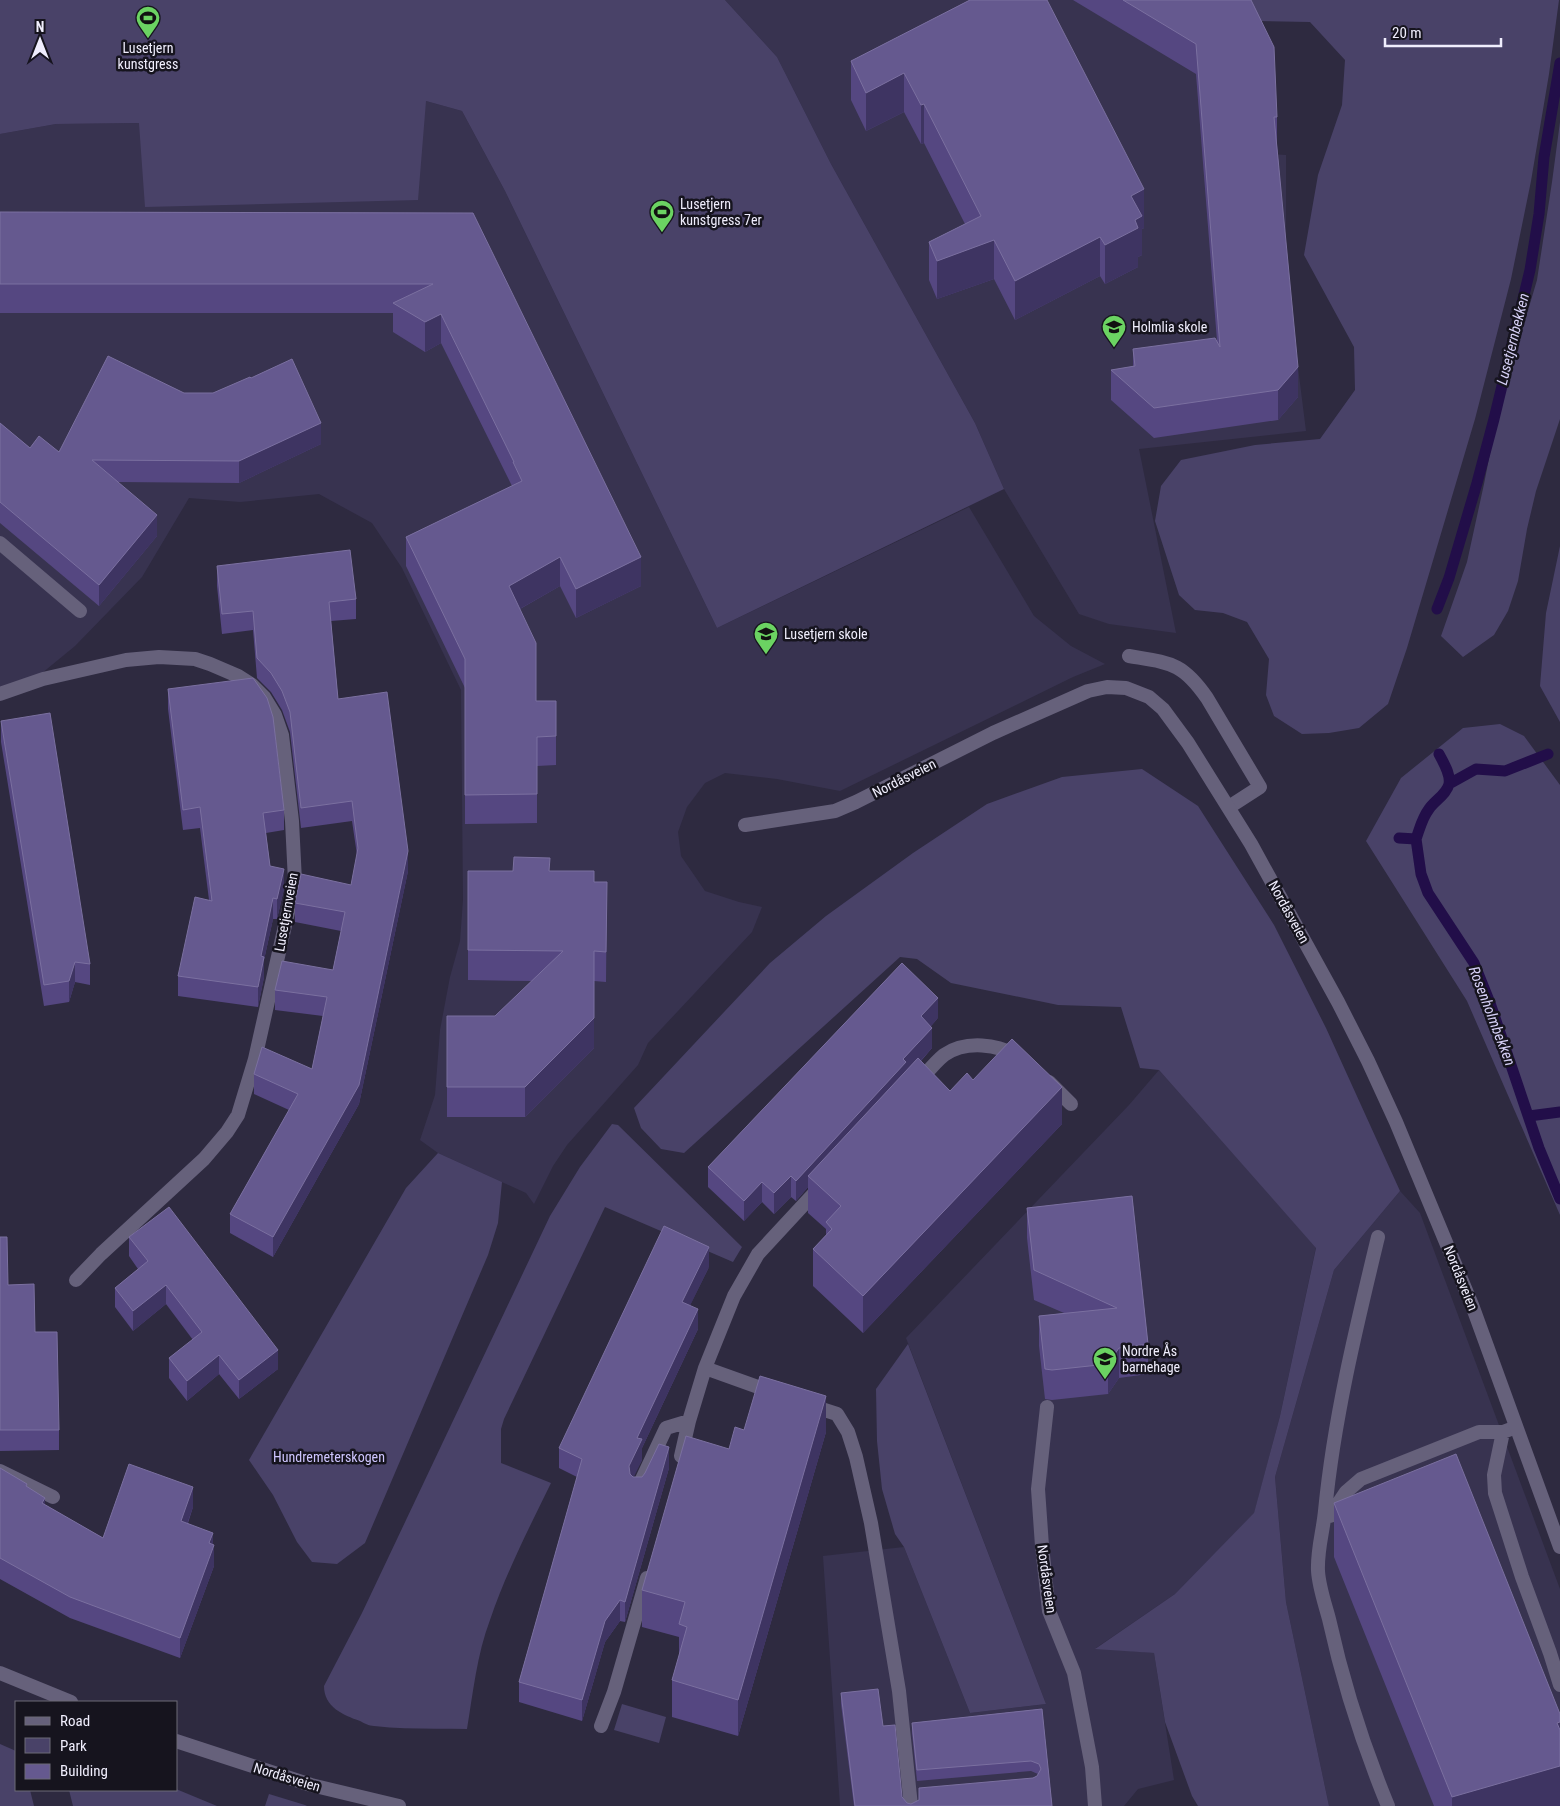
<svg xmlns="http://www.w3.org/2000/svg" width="1560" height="1806" font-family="'Roboto Condensed',sans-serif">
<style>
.built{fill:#383350}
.green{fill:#494268}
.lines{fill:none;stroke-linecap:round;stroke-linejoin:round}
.stream{stroke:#220e49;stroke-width:11}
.service{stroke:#66617b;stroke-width:14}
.minor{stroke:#66617b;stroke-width:14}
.wall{fill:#554781}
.shaded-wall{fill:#3e3462}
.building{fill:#65598f;stroke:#7b70a0}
.labels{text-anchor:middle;stroke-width:5;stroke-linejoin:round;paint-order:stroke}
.poi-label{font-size:14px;fill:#f0eefd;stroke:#16141e;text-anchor:start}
.street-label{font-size:14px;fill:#f0eefd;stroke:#16141e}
.park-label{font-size:14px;fill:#cfc6ff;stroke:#16141e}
.water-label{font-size:15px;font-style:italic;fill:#d6d0f6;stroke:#16141e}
</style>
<rect width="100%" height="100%" fill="#2e2a40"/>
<path class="built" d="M 725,0 L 1182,0 L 1269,154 L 1286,155 L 1286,272 L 1306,431 L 1139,449 L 1176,633 L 1109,624 L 1079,614 L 1004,489 L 975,423 L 831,164 L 777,57 Z
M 426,101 L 462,111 L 505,191 L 717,628 L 969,507 L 1034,616 L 1071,646 L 1105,664 L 1073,677 L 840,791 L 777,779 L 725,773 L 705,783 L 687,807 L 678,832 L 681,856 L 705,891 L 739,902 L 762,907 L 752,932 L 648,1043 L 638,1065 L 567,1145 L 553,1166 L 534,1204 L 526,1193 L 438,1153 L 420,1140 L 435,1095 L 440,1030 L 450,977 L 460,941 L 463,900 L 461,690 L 402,568 L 372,523 L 319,494 L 240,502 L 189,498 L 142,577 L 75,646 L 36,678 L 0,695 L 0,134 L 56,124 L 140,123 Z
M 1159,1070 L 1316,1247 L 1280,1416 L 1254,1514 L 1175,1594 L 1096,1648 L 1154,1653 L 1174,1780 L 1138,1789 L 1124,1806 L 840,1806 L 823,1556 L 904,1547 L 970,1713 L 1046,1704 L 906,1338 L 1129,1105 Z
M 1400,1191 L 1420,1213 L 1560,1589 L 1560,1806 L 1329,1806 L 1286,1602 L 1275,1477 L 1334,1270 Z"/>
<path class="green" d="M 0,0 L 725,0 L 777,57 L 831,164 L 975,423 L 1004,489 L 717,628 L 505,191 L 462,111 L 426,101 L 418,200 L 145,207 L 139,123 L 56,124 L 0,134 Z
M 1232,0 L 1559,0 L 1549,74 L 1531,181 L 1511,279 L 1475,419 L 1407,648 L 1388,704 L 1359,728 L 1329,733 L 1302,734 L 1274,716 L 1266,695 L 1269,659 L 1247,622 L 1223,613 L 1195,610 L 1179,595 L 1155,521 L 1161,486 L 1181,460 L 1255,445 L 1320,439 L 1355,390 L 1354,347 L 1304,255 L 1318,175 L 1342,105 L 1345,60 L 1310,22 L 1255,21 Z
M 1560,122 L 1560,419 L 1536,491 L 1527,529 L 1518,581 L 1508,611 L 1494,635 L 1463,657 L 1441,636 L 1467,562 L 1484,484 L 1498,412 L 1537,280 L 1552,182 Z
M 1560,546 L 1560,722 L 1540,686 L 1546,613 Z
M 1500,724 L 1524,736 L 1560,785 L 1560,1215 L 1467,1001 L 1366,841 L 1401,778 L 1463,728 Z
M 1142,769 L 1198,806 L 1274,925 L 1326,1028 L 1400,1191 L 1334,1270 L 1275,1477 L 1286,1602 L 1329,1806 L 1198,1806 L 1192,1796 L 1165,1722 L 1154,1653 L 1095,1649 L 1175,1594 L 1254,1513 L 1280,1416 L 1316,1248 L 1159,1070 L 1140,1068 L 1121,1007 L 1058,1005 L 951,983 L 917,959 L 900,957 L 684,1153 L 661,1149 L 641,1128 L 634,1108 L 770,963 L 826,916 L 913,853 L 987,804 L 1062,777 Z
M 612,1124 L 618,1125 L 742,1247 L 733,1262 L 605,1207 L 504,1419 L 501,1429 L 501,1463 L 551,1483 C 529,1528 506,1573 490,1620 C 477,1654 473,1693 467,1729 C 436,1728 405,1730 374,1726 C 369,1726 364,1723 360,1721 C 343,1715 324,1707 324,1686 L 362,1613 L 550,1216 L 580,1167 Z
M 438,1153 L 502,1182 L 498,1223 L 488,1255 L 365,1543 L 337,1564 L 312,1562 L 297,1542 L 273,1495 L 249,1460 L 406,1188 Z
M 908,1344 L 1046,1704 L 970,1713 L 904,1547 L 895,1534 L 882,1489 L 877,1441 L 876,1389 Z
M 622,1704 L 666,1717 L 659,1743 L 614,1730 Z
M 0,1744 L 16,1751 L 16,1790 L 30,1790 L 34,1806 L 0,1806 Z
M 176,1789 L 217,1806 L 73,1806 L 69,1790 Z
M 269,1794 L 305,1805 L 307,1806 L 265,1806 Z"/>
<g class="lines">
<path class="stream" d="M 1437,609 L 1449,578 L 1477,483 L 1494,419 L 1530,270 L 1539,214 L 1544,157 L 1560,63
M 1449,784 L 1476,769 L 1505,771 L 1548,754
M 1399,838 L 1416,839 C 1420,828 1422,818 1429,809 C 1434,801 1447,794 1449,784 C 1451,774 1443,762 1439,754
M 1416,839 L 1421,874 L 1428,893 L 1474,963 L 1490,1003 L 1539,1148 L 1560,1199
M 1529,1116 L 1560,1112"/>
<path class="service" d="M 0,543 L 80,611
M 1129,656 C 1170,663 1182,662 1207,698 L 1260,787 L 1229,807
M 0,694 L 43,679 L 126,660 L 159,657 L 195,659 L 210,664 L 238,676 L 252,685 L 264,697 L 275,715 L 282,735 L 286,769 L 292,821 L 295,881 L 255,1059 L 238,1115 L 227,1132 L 204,1159 L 101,1254 L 76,1280
M 1049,1082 L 1071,1104
M 917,1084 C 925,1075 934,1063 944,1055 C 966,1040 998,1044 1019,1057
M 1378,1237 C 1356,1328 1334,1418 1325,1511 C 1323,1532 1317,1550 1318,1571 C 1319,1587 1325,1604 1329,1619 C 1343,1683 1363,1745 1388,1806
M 705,1368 L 775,1393
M 809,1405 L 837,1414 L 848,1432 L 856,1457 L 871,1523 L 899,1691 L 911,1806
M 1047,1407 L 1038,1489 L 1042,1546 L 1049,1611 L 1074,1673 L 1092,1767 L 1095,1806
M 1503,1432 L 1494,1475 L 1495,1493 L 1522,1577 L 1550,1653 L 1560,1685
M 681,1456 L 689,1421 L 705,1368 L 734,1296 L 758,1254 L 820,1187
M 0,1471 L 53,1497
M 637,1490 L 666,1428 L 689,1421
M 1330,1516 L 1346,1492 L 1361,1479 L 1479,1432 L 1503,1432 L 1511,1429
M 601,1726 L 614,1692 L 647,1578"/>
<path class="minor" d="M 745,825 L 835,811 L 856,802 L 993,733 L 1088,691 L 1107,687 L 1126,688 L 1149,697 L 1163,709 L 1188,743 L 1251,844 L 1338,1002 L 1368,1061 L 1396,1122 L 1472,1305 L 1560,1547
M 0,1673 L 71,1702
M 176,1741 L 311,1785 L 399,1806"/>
</g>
<path class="wall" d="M 970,0 L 1144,228 L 1142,229 L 1142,255 L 1138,257 L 1138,267 L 1105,284 L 1100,276 L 1015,320 L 994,279 L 937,299 L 929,280 L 929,242 L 965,224 L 924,143 L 921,144 L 904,112 L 866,131 L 851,100 L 851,61 Z
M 1073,0 L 1251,0 L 1277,117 L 1277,145 L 1298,397 L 1278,420 L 1154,438 L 1111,400 L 1111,370 L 1133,367 L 1133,349 L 1217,341 L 1196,74 Z
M 0,212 L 473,213 L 641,586 L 576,618 L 560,586 L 520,609 L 536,701 L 556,701 L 556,765 L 537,766 L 537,823 L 465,824 L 465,688 L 406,566 L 406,537 L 512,486 L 441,343 L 425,352 L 393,332 L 393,313 L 0,313 Z
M 251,378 L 321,444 L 239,483 L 117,482 L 157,536 L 99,606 L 0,523 L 0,423 L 30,448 L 59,452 L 184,393 L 213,393 Z
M 217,566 L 356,599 L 356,619 L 331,621 L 338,699 L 408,871 L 359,1104 L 273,1257 L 230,1233 L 230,1214 L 289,1110 L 254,1094 L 254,1074 L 312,1069 L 323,1016 L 275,1010 L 275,990 L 333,970 L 341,931 L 295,922 L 295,903 L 351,885 L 357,855 L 352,821 L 301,828 L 290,732 L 282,710 L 271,692 L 257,678 L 253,630 L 222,634 L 217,586 Z
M 168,689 L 284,810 L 284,830 L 266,833 L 270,866 L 284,889 L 277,919 L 273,919 L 264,960 L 264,977 L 258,1007 L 178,996 L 178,976 L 209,900 L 200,828 L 183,830 L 168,709 Z
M 1,721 L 90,964 L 90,985 L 75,982 L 69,1002 L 44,1006 L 1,742 Z
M 468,871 L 550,871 L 594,882 L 607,882 L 606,982 L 594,981 L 594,1048 L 525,1117 L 447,1117 L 447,1016 L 495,1016 L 532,981 L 468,980 Z
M 938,1018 L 931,1026 L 932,1048 L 921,1061 L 950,1091 L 973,1080 L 1062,1124 L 863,1333 L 813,1286 L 813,1249 L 826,1235 L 826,1229 L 808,1213 L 808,1187 L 796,1201 L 791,1197 L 774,1214 L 762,1202 L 744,1221 L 708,1187 L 708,1167 Z
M 1132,1196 L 1148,1344 L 1148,1374 L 1119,1378 L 1108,1394 L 1052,1400 L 1045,1399 L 1039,1346 L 1039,1316 L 1064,1313 L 1034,1300 L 1027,1238 L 1027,1208 Z
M 0,1237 L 8,1285 L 35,1332 L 59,1430 L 59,1450 L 0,1451 Z
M 129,1237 L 278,1369 L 239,1399 L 219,1374 L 187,1401 L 169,1378 L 169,1358 L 193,1340 L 166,1304 L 133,1331 L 115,1307 L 115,1288 L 138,1269 L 129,1256 Z
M 709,1267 L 690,1305 L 698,1329 L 642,1448 L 642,1460 L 633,1477 L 642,1477 L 669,1468 L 625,1622 L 620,1621 L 605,1642 L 582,1721 L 519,1702 L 519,1682 L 577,1477 L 559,1468 L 559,1448 Z
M 744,1430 L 826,1432 L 738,1736 L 672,1717 L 672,1680 L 679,1656 L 679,1637 L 642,1627 L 642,1590 L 729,1449 Z
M 0,1468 L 27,1487 L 45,1505 L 103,1538 L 193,1507 L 188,1523 L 213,1545 L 214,1566 L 180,1658 L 70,1618 L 0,1579 Z
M 1334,1503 L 1560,1806 L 1434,1806 L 1334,1557 Z
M 841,1693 L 883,1726 L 902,1797 L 907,1803 L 911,1804 L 1033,1778 L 1037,1776 L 1038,1774 L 1031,1771 L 917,1781 L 912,1733 L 912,1723 L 1042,1709 L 1052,1806 L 854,1806 L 841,1704 Z"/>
<path class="shaded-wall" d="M 904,73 L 904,112 L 866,131 L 866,93 Z
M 924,104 L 924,143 L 921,144 L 921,105 Z
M 1144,189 L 1144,228 L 1142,229 L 1142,255 L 1138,257 L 1138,267 L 1105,284 L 1105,245 L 1131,196 Z
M 1100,237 L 1100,276 L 1015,320 L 1015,281 Z
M 994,240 L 994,279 L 937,299 L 937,261 Z
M 441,314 L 441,343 L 425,352 L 425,322 Z
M 1298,367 L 1298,397 L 1278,420 L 1278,390 Z
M 321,423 L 321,444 L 239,483 L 239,461 Z
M 157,515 L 157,536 L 99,606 L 99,585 Z
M 560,557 L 560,586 L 509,615 L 509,586 Z
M 641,557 L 641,586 L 576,618 L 576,589 Z
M 408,851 L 408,871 L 359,1104 L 273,1257 L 273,1237 Z
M 284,869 L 284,889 L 277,919 L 277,899 Z
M 273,898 L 273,919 L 264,960 L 264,977 L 258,1007 L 258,987 L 261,956 Z
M 75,962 L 75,982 L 69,1002 L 69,981 Z
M 938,998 L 938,1018 L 921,1037 L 921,1016 Z
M 594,1018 L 594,1048 L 525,1117 L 525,1087 Z
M 932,1028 L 932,1048 L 906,1077 L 808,1176 L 808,1187 L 796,1201 L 796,1181 L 903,1059 Z
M 1062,1087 L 1062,1124 L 863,1333 L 863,1296 Z
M 791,1176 L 791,1197 L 774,1214 L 774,1193 Z
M 762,1182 L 762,1202 L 744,1221 L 744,1201 Z
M 709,1247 L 709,1267 L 682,1322 L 682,1302 Z
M 166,1285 L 166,1304 L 133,1331 L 133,1311 Z
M 698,1309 L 698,1329 L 642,1448 L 642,1460 L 629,1487 L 629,1466 L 637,1438 Z
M 1119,1348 L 1119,1378 L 1108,1394 L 1108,1364 Z
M 278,1350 L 278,1369 L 239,1399 L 239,1380 Z
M 219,1355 L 219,1374 L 187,1401 L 187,1381 Z
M 826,1396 L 826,1432 L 738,1736 L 738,1700 Z
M 669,1447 L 669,1468 L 625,1622 L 625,1602 Z
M 193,1487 L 193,1507 L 181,1541 L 181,1521 Z
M 45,1498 L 45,1518 L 42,1503 Z
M 213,1533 L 213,1549 L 214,1545 L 214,1566 L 180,1658 L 180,1638 Z
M 620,1600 L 620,1621 L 605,1642 L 582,1721 L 582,1700 L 605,1621 Z
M 1560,1722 L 1560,1806 L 1452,1806 L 1452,1797 L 1557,1723 Z"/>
<path class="building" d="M 970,0 L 1047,0 L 1144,189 L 1131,196 L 1142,216 L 1135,220 L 1138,228 L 1105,245 L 1100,237 L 1015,281 L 994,240 L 937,261 L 929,242 L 981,216 L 924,104 L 921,105 L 904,73 L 866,93 L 851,61 Z
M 1123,0 L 1251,0 L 1274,47 L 1277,117 L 1274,117 L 1298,367 L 1278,390 L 1154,408 L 1111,370 L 1135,366 L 1133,349 L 1215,338 L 1220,347 L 1196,44 Z
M 0,212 L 473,213 L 641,557 L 576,589 L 560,557 L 509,586 L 536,643 L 536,701 L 556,701 L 556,736 L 537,737 L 537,794 L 465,795 L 465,659 L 406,537 L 522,481 L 513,462 L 514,462 L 441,314 L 425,322 L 393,303 L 433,284 L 0,284 Z
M 108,356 L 184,393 L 213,393 L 250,377 L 251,378 L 292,359 L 321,423 L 239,461 L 92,460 L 157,515 L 99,585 L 0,502 L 0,423 L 30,448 L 39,436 L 59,452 Z
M 350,550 L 356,599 L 329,602 L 338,699 L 387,692 L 408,851 L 359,1085 L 273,1237 L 230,1214 L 298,1094 L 254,1074 L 262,1047 L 312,1069 L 327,997 L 275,990 L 282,961 L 333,970 L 345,912 L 295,903 L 301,874 L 351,885 L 358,848 L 352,801 L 301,808 L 290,712 L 282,691 L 271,673 L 257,658 L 253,611 L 222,614 L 217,566 Z
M 253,678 L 267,698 L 273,717 L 284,810 L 263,813 L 270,866 L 284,869 L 277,899 L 273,898 L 261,956 L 264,957 L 258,987 L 178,976 L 195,897 L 212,901 L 200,807 L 183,810 L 168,689 Z
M 50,713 L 90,964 L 75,962 L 69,981 L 44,985 L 1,721 Z
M 514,857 L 550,858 L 549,871 L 594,871 L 594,882 L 607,882 L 606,952 L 594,951 L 594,1018 L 525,1087 L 447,1087 L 447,1016 L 495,1016 L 563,951 L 468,950 L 468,871 L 513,871 Z
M 902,963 L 938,998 L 921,1016 L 932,1028 L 903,1059 L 906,1062 L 796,1181 L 791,1176 L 774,1193 L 762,1182 L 744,1201 L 708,1167 Z
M 1012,1039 L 1062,1087 L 863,1296 L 813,1249 L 832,1229 L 826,1222 L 841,1206 L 808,1176 L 918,1058 L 950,1091 L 967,1073 L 973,1080 Z
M 1132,1196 L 1148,1344 L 1119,1348 L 1108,1364 L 1052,1370 L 1045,1369 L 1039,1316 L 1117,1308 L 1034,1270 L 1027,1208 Z
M 169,1207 L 278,1350 L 239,1380 L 219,1355 L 187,1381 L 169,1358 L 202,1332 L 166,1285 L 133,1311 L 115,1288 L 148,1261 L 129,1237 Z
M 664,1226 L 709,1247 L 682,1302 L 698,1309 L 637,1438 L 642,1439 L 629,1466 L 630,1474 L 633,1477 L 642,1477 L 645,1473 L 659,1444 L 669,1447 L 625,1602 L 620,1600 L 605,1621 L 582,1700 L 519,1682 L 582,1459 L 559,1448 Z
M 0,1237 L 7,1237 L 8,1285 L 34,1284 L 35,1332 L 57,1332 L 59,1430 L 0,1430 Z
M 760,1376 L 826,1396 L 738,1700 L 672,1680 L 687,1627 L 679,1624 L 685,1602 L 642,1590 L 686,1436 L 729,1449 L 735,1427 L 744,1430 Z
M 1456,1454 L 1560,1714 L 1560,1722 L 1557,1723 L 1560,1730 L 1560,1766 L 1452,1797 L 1334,1503 Z
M 129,1464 L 193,1487 L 181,1521 L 213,1533 L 209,1543 L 214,1545 L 180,1638 L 70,1597 L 0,1558 L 0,1468 L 27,1484 L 26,1486 L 45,1498 L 42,1503 L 103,1538 Z
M 878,1689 L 883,1726 L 895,1725 L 902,1797 L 907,1803 L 911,1804 L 919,1800 L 919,1788 L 1033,1778 L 1037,1776 L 1041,1769 L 1039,1764 L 1031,1761 L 917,1770 L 912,1723 L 1042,1709 L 1052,1806 L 855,1806 L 841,1693 Z"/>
<defs>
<symbol id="stadium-pin" viewBox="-11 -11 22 30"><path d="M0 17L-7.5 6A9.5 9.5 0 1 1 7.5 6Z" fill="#6bd362" stroke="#16141e"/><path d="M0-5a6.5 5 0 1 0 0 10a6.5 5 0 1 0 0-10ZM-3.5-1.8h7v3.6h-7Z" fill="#111"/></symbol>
<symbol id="school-pin" viewBox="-11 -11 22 30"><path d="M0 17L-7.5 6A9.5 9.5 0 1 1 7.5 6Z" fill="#6bd362" stroke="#16141e"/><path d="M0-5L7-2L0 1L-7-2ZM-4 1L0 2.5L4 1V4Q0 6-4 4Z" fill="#111"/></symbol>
</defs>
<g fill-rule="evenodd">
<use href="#stadium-pin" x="134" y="4" width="28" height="38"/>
<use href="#stadium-pin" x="648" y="198" width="28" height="38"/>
<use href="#school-pin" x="1100" y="313" width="28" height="38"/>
<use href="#school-pin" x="752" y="620" width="28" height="38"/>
<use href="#school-pin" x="1091" y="1345" width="28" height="38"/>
</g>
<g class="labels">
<g class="poi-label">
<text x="148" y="53" text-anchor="middle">Lusetjern<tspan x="148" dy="16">kunstgress</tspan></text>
<text x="680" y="209">Lusetjern<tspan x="680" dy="16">kunstgress 7er</tspan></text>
<text x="1132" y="332">Holmlia skole</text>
<text x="784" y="639">Lusetjern skole</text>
<text x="1122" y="1356">Nordre Ås<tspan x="1122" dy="16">barnehage</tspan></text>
</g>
<g class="street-label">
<text transform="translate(904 778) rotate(-27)" y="5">Nordåsveien</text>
<text transform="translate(286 912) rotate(-80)" y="5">Lusetjernveien</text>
<text transform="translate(1289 912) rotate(61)" y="5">Nordåsveien</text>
<text transform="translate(1461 1278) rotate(68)" y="5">Nordåsveien</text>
<text transform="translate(1047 1579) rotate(82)" y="5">Nordåsveien</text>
<text transform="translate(287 1777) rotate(17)" y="5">Nordåsveien</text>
</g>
<g class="park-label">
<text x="329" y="1462">Hundremeterskogen</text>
</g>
<g class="water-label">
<text transform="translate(1513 339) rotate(-76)" y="5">Lusetjernbekken</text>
<text transform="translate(1492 1016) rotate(69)" y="5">Rosenholmbekken</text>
</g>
</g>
<rect x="15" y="1701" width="162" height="90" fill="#16141e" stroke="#6d6b77"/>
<rect x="25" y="1717" width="25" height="8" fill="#66617b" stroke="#6d6b77"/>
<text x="60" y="1726" font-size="15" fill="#f0eefd">Road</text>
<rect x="25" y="1738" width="25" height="15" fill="#494268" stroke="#6d6b77"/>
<text x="60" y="1751" font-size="15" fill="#f0eefd">Park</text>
<rect x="25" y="1764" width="25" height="15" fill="#65598f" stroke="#6d6b77"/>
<text x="60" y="1776" font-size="15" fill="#f0eefd">Building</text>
<g transform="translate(40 40)" stroke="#16141e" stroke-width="4" paint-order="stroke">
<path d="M0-4L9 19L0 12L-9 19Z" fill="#f0eefd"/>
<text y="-8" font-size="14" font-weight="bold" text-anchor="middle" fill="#f0eefd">N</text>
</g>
<path d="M1385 38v8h116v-8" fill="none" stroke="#f0eefd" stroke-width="2.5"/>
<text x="1392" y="38" font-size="15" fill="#f0eefd" stroke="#16141e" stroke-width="4" paint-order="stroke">20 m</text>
</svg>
